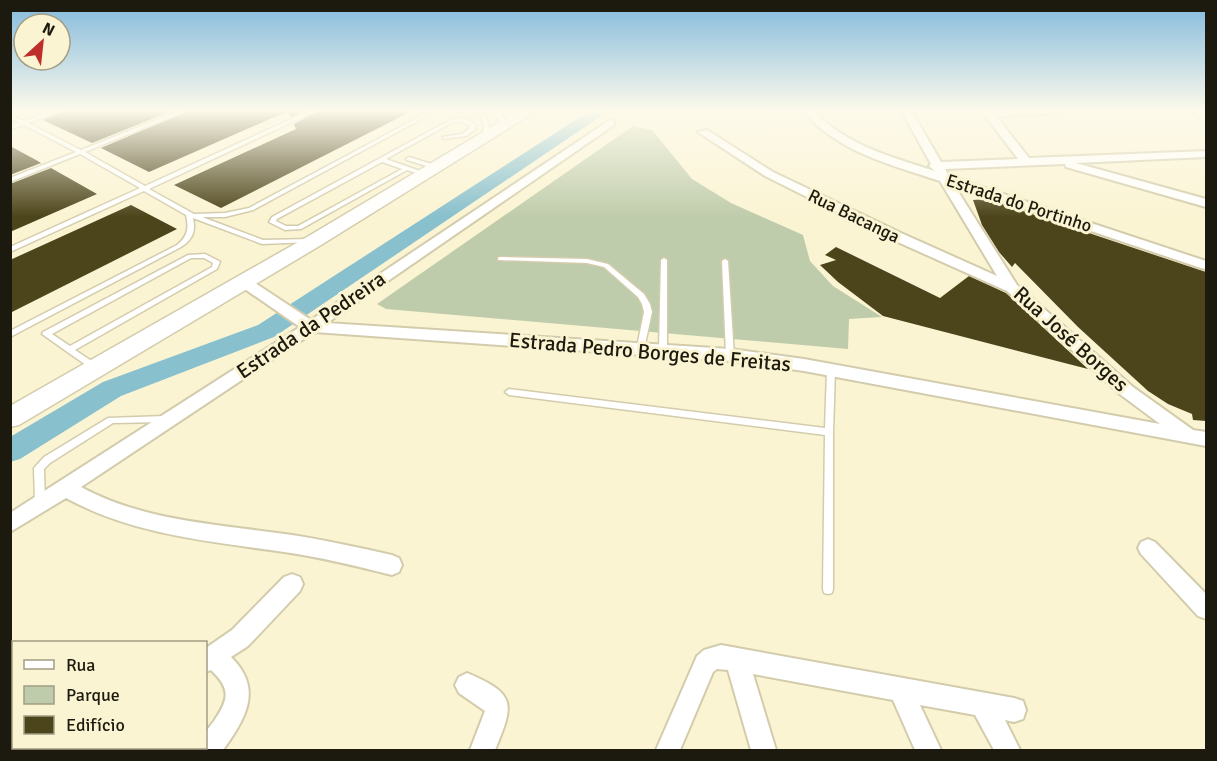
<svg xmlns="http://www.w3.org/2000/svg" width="1217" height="761" font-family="Signika,sans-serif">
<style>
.green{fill:#bfccab}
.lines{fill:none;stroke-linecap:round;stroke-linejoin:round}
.river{fill:#88c0cd;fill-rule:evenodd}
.building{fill:#4c441a}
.lane-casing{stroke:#d3ccac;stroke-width:3}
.street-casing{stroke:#d3ccac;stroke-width:4}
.secondary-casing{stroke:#d3ccac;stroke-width:3}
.lane{fill:#fff;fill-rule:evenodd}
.street{fill:#fff;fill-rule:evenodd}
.secondary{fill:#fff;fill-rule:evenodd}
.labels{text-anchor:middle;stroke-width:6;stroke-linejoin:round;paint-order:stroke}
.far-street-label{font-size:18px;fill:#1c1a0e;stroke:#fbf4d3}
.street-label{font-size:21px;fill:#1c1a0e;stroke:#fbf4d3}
</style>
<rect width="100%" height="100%" fill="#fbf4d3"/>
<path class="green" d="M 633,126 L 652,130 L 692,179 L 731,203 L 803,235 L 810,261 L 833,286 L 882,317 L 849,319 L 848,349 L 386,309 L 377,304 Z"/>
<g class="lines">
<path class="river" d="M 591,110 L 610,110 L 274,337 L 121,396 L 20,459 L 10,462 L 10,437 L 103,382 L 258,325 Z"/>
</g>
<path class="building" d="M 65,110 L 174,110 L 92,143 L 43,120 Z
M 190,110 L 305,110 L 291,117 L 288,111 L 149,172 L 101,148 Z
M 320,110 L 414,110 L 221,208 L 174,185 L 296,129 L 294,124 Z
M 10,146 L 36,160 L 41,163 L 10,175 Z
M 51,168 L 97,194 L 10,232 L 10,184 Z
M 987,199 L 1206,272 L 1206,421 L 1193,420 L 1192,414 L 1168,404 L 1148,391 L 1078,327 L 1015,263 L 1012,267 L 999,252 L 982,225 L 973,200 Z
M 131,205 L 177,229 L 10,313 L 10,260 Z
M 836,247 L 940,298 L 969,276 L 1006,293 L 1088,369 L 883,316 L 838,282 L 820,265 L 836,260 L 825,255 Z"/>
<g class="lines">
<defs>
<path id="lane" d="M 55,110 L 63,110 L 28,123 L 81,150 L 181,110 L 188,110 L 85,152 L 145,186 L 311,110 L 318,110 L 149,189 L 194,214 L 225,213 L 249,208 L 432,110 L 438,110 L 253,210 L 225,217 L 202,217 L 263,240 L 310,239 L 313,241 L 312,242 L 262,244 L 193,218 C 196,231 193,239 181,247 L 10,337 L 10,331 L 177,245 C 188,236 189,228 186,215 L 144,191 L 10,252 L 10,247 L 140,188 L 80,154 L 10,182 L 10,178 L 76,152 L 24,125 L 10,129 L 10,126 L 20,123 L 10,118 L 10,115 L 24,121 Z
M 474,110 L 480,110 C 489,119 491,127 487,139 L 482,138 C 485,125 484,119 474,110 Z
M 492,110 L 497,110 L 508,124 L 508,126 L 504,126 Z
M 463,118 L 476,125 L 475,130 L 466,136 L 443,139 L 443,137 L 462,134 L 470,128 L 470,126 L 462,122 L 453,122 L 386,159 L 426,173 L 426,175 L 422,175 L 407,170 L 301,229 L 285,230 L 269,222 L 272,217 L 450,120 ZM 382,162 L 402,169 L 298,226 L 286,226 L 276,221 L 277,219 Z
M 409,157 L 438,166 L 439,167 L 436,169 L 407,160 L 406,159 Z
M 205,254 L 219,261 L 220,262 L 217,269 L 75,350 L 99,366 L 100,368 L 99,370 L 93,370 L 42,334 L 43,332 L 188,255 ZM 191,258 L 204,258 L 213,263 L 212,267 L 70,346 L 52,334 Z
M 500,257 L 587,259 L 608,264 L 644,294 L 650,304 L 652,312 L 644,349 L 641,350 L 637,347 L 644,312 L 642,304 L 638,297 L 604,267 L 587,263 L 498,260 L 498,258 Z
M 664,258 L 667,260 L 667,349 L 663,352 L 659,349 L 661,260 Z
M 725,259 L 728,261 L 734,355 L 730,358 L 726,355 L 722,261 Z
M 831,367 L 835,370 L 833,432 L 833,589 L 832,593 L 828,594 L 824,593 L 823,589 L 825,435 L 509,395 L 505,392 L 509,389 L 825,428 L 827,370 Z
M 165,416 L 168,417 L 169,419 L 168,421 L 165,422 L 113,423 L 50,463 L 44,469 L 45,503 L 43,506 L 40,507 L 37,506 L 35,503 L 34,468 L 44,457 L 108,418 Z"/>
<path id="street" d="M 803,110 L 814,110 C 844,145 892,157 935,171 L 929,166 L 931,164 L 901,110 L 911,110 L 941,162 L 1018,159 L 981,110 L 1068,110 L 1063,113 L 996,116 L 1029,158 L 1206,151 L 1206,157 L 1076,163 L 1206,199 L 1206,207 L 1066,167 L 1065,164 L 945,169 L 949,176 L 1206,261 L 1206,269 L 1201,268 L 954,185 L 1017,285 L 1133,387 L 1193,430 L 1206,432 L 1206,446 L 804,371 L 730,361 L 314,332 L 81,487 C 144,521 215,524 285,534 C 321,539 356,547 392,555 L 399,558 L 402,565 L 399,572 L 392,575 C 356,566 320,557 284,552 C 208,541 134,535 66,498 L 10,532 L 10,513 L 300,327 L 239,285 L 237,282 L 239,279 L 249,279 L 311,320 L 610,120 L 614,121 L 614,125 L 327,323 L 730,349 L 804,359 L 1160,424 L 1121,395 L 1007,291 L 891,239 L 765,176 L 698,132 L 707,130 L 773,172 L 901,233 L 997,276 L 940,181 C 892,165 836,152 803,110 Z
M 1148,539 L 1155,542 L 1206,594 L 1206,619 L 1198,616 L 1141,554 L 1138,548 L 1141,542 Z
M 292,574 L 300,577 L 303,584 L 300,591 L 248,646 L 231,657 C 264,689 245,720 223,750 L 196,750 L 196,748 L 206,748 C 206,743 204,737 206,733 C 207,729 212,724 214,721 C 229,699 231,689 211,670 L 206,672 L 206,648 L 232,630 L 284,577 Z
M 721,645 L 1014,698 L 1023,701 L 1026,710 L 1023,719 L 1014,722 L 1005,720 L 1020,750 L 994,750 L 975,715 L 920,705 L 941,750 L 915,750 L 893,700 L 753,674 L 776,750 L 751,750 L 728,670 L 717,669 L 713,672 L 680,750 L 656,750 L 697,656 L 704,650 Z
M 467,673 C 517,694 514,704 495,750 L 470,750 L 485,711 L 459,693 L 455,685 L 459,677 Z
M 14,696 L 14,720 L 10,721 L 10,697 Z"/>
<path id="secondary" d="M 520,110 L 538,110 L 321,245 L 19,425 L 10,427 L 10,406 L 307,237 Z
M 1192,110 L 1206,110 L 1206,120 L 1201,119 Z"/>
</defs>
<use href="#lane" class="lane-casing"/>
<use href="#street" class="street-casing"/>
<use href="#secondary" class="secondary-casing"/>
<use href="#lane" class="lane"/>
<use href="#street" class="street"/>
<use href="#secondary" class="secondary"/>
</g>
<linearGradient id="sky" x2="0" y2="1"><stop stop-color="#81b9dd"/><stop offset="0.51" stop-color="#fdfaeb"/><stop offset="1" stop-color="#fdfaeb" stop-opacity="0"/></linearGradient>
<rect width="1217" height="217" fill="url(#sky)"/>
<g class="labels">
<g class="far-street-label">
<text transform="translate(1019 203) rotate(18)" y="6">Estrada do Portinho</text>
<text transform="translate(854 216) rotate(26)" y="6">Rua Bacanga</text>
</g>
<g class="street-label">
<text transform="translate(311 325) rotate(-34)" y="7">Estrada da Pedreira</text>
<text transform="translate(1071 339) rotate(42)" y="7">Rua José Borges</text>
<text transform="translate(650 352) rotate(5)" y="7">Estrada Pedro Borges de Freitas</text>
</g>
</g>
<rect width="1217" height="761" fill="none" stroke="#1c1a0e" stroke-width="24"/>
<rect x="12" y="641" width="195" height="108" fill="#fbf4d3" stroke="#a29d84" stroke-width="1.5"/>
<rect x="24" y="660" width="30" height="9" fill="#ffffff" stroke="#a29d84" stroke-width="1.5"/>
<text x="66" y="671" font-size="18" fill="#1c1a0e">Rua</text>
<rect x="24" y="686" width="30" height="18" fill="#bfccab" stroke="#a29d84" stroke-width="1.5"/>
<text x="66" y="701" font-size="18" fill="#1c1a0e">Parque</text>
<rect x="24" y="716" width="30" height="18" fill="#4c441a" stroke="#a29d84" stroke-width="1.5"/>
<text x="66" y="731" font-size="18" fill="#1c1a0e">Edifício</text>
<g transform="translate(42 42) rotate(27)"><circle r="28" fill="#fbf4d3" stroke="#a29d84" stroke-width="1.5"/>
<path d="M0-4.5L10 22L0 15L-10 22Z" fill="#be2f2b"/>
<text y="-9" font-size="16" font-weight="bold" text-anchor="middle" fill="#1c1a0e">N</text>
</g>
</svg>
